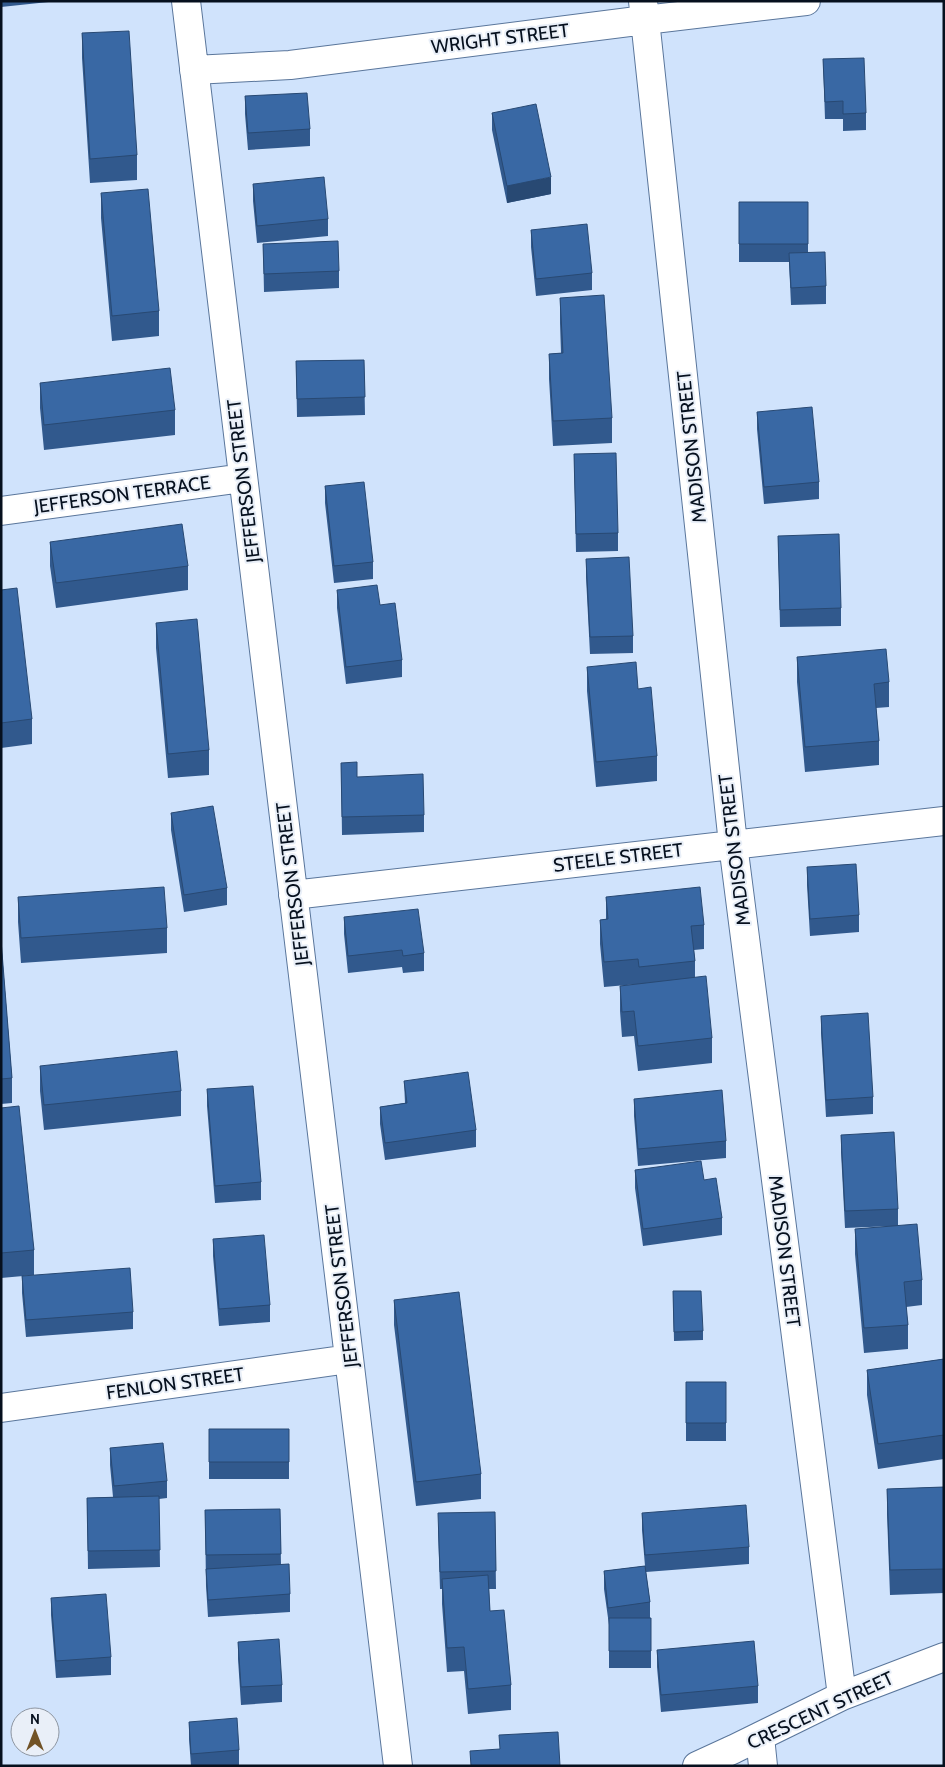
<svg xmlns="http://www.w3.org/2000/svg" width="945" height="1767" font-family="Cabin,sans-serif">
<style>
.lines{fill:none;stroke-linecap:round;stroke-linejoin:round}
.minor-casing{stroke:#5a769b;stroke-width:30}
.minor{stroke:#fff;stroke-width:28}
.wall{fill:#31598d}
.shaded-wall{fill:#284973}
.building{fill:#3968a4;stroke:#284973}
.labels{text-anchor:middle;stroke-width:4;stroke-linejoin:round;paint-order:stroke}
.street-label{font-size:19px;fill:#06101e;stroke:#e9eff8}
</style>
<rect width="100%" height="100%" fill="#d0e3fc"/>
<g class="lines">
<defs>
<path id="minor" d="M 186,1 L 398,1766
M 643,1 L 733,844 L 842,1696
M 194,70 L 290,65 L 645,20 L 806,1
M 1,511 L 243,478
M 293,895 L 944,821
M 1,1408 L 349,1359
M 760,1737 L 763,1766
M 697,1766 L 734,1749 L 842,1696 L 944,1657"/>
</defs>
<use href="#minor" class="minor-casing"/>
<use href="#minor" class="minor"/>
</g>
<path class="wall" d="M 1,1 L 58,1 L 1,7 Z
M 82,33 L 137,155 L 137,180 L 90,183 L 82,58 Z
M 823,59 L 866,113 L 866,130 L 843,131 L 843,119 L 825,119 Z
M 245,96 L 310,129 L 310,146 L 248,150 L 245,114 Z
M 492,113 L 551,194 L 507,203 L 492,130 Z
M 253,184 L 328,219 L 328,236 L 257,243 L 253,201 Z
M 101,193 L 159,311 L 159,336 L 112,341 L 101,218 Z
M 739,202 L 808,202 L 808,252 L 826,286 L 826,304 L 791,305 L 789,262 L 739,262 Z
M 531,230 L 592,273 L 592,290 L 536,296 L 531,247 Z
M 263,244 L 339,271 L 339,288 L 264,292 Z
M 560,298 L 612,418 L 612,443 L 553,446 L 549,379 L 549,354 L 561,353 L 560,323 Z
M 364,360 L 365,415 L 297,417 L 296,361 Z
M 40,383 L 175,410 L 175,435 L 44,450 L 40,408 Z
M 757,412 L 819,482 L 819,499 L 764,504 L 757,429 Z
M 574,454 L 618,533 L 618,551 L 576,552 Z
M 325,486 L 373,562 L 373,579 L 334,583 L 325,503 Z
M 778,536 L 841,608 L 841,626 L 780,627 Z
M 50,542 L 188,566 L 188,590 L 56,608 L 50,566 Z
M 586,559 L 633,636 L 633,653 L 590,654 L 586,577 Z
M 1,590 L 32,719 L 32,744 L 1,748 Z
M 337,590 L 402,660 L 402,677 L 346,684 L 337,608 Z
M 156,623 L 209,750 L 209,775 L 168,778 L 156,648 Z
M 797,657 L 889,682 L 889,707 L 876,708 L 879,741 L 879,765 L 805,772 L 797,682 Z
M 587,667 L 638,689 L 657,756 L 657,781 L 596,787 L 587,691 Z
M 341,763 L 357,777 L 424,815 L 424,832 L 342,835 Z
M 171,813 L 227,888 L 227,905 L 184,912 L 171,830 Z
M 807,867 L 859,915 L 859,932 L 810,936 L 807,885 Z
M 18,897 L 167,928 L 167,953 L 21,963 L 18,922 Z
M 606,897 L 704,925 L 704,949 L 694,950 L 695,961 L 695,977 L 712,1038 L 712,1063 L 638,1071 L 634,1036 L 622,1037 L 620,1011 L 620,986 L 638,984 L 604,987 L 600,944 L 600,920 L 606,919 Z
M 344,917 L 424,953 L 424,971 L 403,973 L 402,967 L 348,973 L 344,934 Z
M 1,940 L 12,1078 L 12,1103 L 1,1104 Z
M 821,1016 L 873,1097 L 873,1114 L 826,1117 L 821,1033 Z
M 40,1066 L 181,1091 L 181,1116 L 44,1130 L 40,1091 Z
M 404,1081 L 476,1130 L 476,1147 L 385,1160 L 380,1124 L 380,1107 L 405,1103 Z
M 207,1089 L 261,1182 L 261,1200 L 215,1203 L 207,1106 Z
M 634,1099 L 726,1141 L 726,1158 L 638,1166 L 634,1116 Z
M 1,1108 L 34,1250 L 34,1275 L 1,1278 Z
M 841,1135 L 898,1209 L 898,1226 L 922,1280 L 922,1305 L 906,1307 L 908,1325 L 908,1349 L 864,1353 L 855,1254 L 855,1229 L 893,1226 L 845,1228 L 841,1152 Z
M 635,1170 L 704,1180 L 722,1218 L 722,1235 L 643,1246 L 635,1188 Z
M 213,1239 L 270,1305 L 270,1322 L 219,1326 L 213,1256 Z
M 22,1276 L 133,1312 L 133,1329 L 26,1337 L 22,1293 Z
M 673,1291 L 703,1331 L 703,1340 L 674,1341 Z
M 394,1300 L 481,1474 L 481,1499 L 416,1506 L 394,1325 Z
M 944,1359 L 944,1459 L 878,1469 L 867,1395 L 867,1370 Z
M 686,1382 L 726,1382 L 726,1441 L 686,1441 Z
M 209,1429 L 289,1429 L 289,1479 L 209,1479 Z
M 110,1448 L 167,1481 L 167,1498 L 159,1499 L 160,1567 L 88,1569 L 87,1498 L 113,1497 L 110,1465 Z
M 944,1487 L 944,1593 L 890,1595 L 887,1514 L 887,1489 Z
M 280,1509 L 281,1564 L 290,1594 L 290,1612 L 208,1617 L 206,1586 L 205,1510 Z
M 495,1512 L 496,1589 L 489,1589 L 490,1611 L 511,1685 L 511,1710 L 468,1714 L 464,1671 L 447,1672 L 442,1604 L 442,1589 L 440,1589 L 438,1530 Z
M 642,1513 L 749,1547 L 749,1564 L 646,1572 L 650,1602 L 650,1618 L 651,1618 L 651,1668 L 609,1668 L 609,1625 L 604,1589 L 604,1571 L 645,1566 L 642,1530 Z
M 51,1598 L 111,1657 L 111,1675 L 56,1678 L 51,1615 Z
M 238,1642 L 282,1685 L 282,1702 L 241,1705 L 238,1659 Z
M 657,1650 L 758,1686 L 758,1703 L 661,1712 L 657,1667 Z
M 189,1722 L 239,1750 L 239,1766 L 191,1766 L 189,1739 Z"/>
<path class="shaded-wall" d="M 551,177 L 551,194 L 507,203 L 507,186 Z"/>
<path class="building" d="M 129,31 L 137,155 L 90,159 L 82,33 Z
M 864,58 L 866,113 L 843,114 L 843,101 L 825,102 L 823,59 Z
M 307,93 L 310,129 L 248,133 L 245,96 Z
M 536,104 L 551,177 L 507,186 L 492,113 Z
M 324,177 L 328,219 L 257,226 L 253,184 Z
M 148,189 L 159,311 L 112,316 L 101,193 Z
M 739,202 L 808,202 L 808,244 L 739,244 Z
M 587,224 L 592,273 L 536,279 L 531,230 Z
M 338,241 L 339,271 L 264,274 L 263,244 Z
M 825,252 L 826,286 L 791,288 L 789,253 Z
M 604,295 L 612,418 L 553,421 L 549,354 L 563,353 L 560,298 Z
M 364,360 L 365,397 L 297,399 L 296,361 Z
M 170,368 L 175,410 L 44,425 L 40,383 Z
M 812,407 L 819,482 L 764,487 L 757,412 Z
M 616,453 L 618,533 L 576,534 L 574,454 Z
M 364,482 L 373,562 L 334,566 L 325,486 Z
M 182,524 L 188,566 L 56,583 L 50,542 Z
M 839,534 L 841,608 L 780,610 L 778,536 Z
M 629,557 L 633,636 L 590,637 L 586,559 Z
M 377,585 L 380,605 L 395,603 L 402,660 L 346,667 L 337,590 Z
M 17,588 L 32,719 L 1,723 L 1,590 Z
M 197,619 L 209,750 L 168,754 L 156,623 Z
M 886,649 L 889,682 L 874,684 L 879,741 L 805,747 L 797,657 Z
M 636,662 L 638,689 L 651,687 L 657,756 L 596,762 L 587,667 Z
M 357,762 L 357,777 L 423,774 L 424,815 L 342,817 L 341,763 Z
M 213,806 L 227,888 L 184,895 L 171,813 Z
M 856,864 L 859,915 L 810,919 L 807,867 Z
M 164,887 L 167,928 L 21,938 L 18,897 Z
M 700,887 L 704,925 L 691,926 L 695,961 L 639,967 L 638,959 L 604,962 L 600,920 L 608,919 L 606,897 Z
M 418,909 L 424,953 L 403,956 L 402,950 L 348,956 L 344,917 Z
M 1,940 L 12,1078 L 1,1079 Z
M 706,976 L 712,1038 L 638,1046 L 634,1011 L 622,1012 L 620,986 Z
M 868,1013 L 873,1097 L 826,1100 L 821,1016 Z
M 177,1051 L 181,1091 L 44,1105 L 40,1066 Z
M 468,1072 L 476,1130 L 385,1143 L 380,1107 L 407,1103 L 404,1081 Z
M 253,1086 L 261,1182 L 215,1186 L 207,1089 Z
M 722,1090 L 726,1141 L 638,1149 L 634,1099 Z
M 19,1106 L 34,1250 L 1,1253 L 1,1108 Z
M 894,1132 L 898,1209 L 845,1211 L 841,1135 Z
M 701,1161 L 704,1180 L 716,1178 L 722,1218 L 643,1229 L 635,1170 Z
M 917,1224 L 922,1280 L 904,1282 L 908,1325 L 864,1328 L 855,1229 Z
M 264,1235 L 270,1305 L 219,1309 L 213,1239 Z
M 130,1268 L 133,1312 L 26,1320 L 22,1276 Z
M 673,1291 L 701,1291 L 703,1331 L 674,1332 Z
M 459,1292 L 481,1474 L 416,1482 L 394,1300 Z
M 944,1359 L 944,1435 L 878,1444 L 867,1370 Z
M 686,1382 L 726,1382 L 726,1423 L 686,1423 Z
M 209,1429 L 289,1429 L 289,1462 L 209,1462 Z
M 163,1443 L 167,1481 L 114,1486 L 110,1448 Z
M 944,1487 L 944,1569 L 890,1570 L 887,1489 Z
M 159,1496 L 160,1550 L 88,1551 L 87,1498 Z
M 746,1505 L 749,1547 L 645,1555 L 642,1513 Z
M 280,1509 L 281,1554 L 206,1555 L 205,1510 Z
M 495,1512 L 496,1571 L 440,1572 L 438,1513 Z
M 289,1564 L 290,1594 L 208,1600 L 206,1569 Z
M 645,1566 L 650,1602 L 608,1608 L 604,1571 Z
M 488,1575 L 490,1611 L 504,1610 L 511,1685 L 468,1689 L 464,1647 L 447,1648 L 442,1579 Z
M 106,1594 L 111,1657 L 56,1661 L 51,1598 Z
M 609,1618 L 651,1618 L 651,1651 L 609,1651 Z
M 279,1639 L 282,1685 L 241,1687 L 238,1642 Z
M 754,1641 L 758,1686 L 661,1695 L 657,1650 Z
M 237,1718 L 239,1750 L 191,1754 L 189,1722 Z
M 558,1732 L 560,1766 L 471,1766 L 470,1751 L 500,1749 L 499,1735 Z"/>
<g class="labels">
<g class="street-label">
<text transform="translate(500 38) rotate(-7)" y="7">WRIGHT STREET</text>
<text transform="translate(691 447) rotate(-96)" y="7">MADISON STREET</text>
<text transform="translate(243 481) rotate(-97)" y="7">JEFFERSON STREET</text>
<text transform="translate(122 494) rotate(-8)" y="7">JEFFERSON TERRACE</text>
<text transform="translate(734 850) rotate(-97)" y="7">MADISON STREET</text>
<text transform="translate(618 857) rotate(-7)" y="7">STEELE STREET</text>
<text transform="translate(292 884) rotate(-97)" y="7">JEFFERSON STREET</text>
<text transform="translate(785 1251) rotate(83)" y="7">MADISON STREET</text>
<text transform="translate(341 1286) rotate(-97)" y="7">JEFFERSON STREET</text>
<text transform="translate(175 1383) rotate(-8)" y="7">FENLON STREET</text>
<text transform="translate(820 1710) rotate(-25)" y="7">CRESCENT STREET</text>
</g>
</g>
<rect width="945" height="1767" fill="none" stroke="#06101e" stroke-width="5"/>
<g transform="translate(35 1732)"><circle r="24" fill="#e9eff8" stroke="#8e96a1"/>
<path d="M0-4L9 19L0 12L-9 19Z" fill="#715327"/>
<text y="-8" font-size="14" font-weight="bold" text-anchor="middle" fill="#06101e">N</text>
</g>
</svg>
